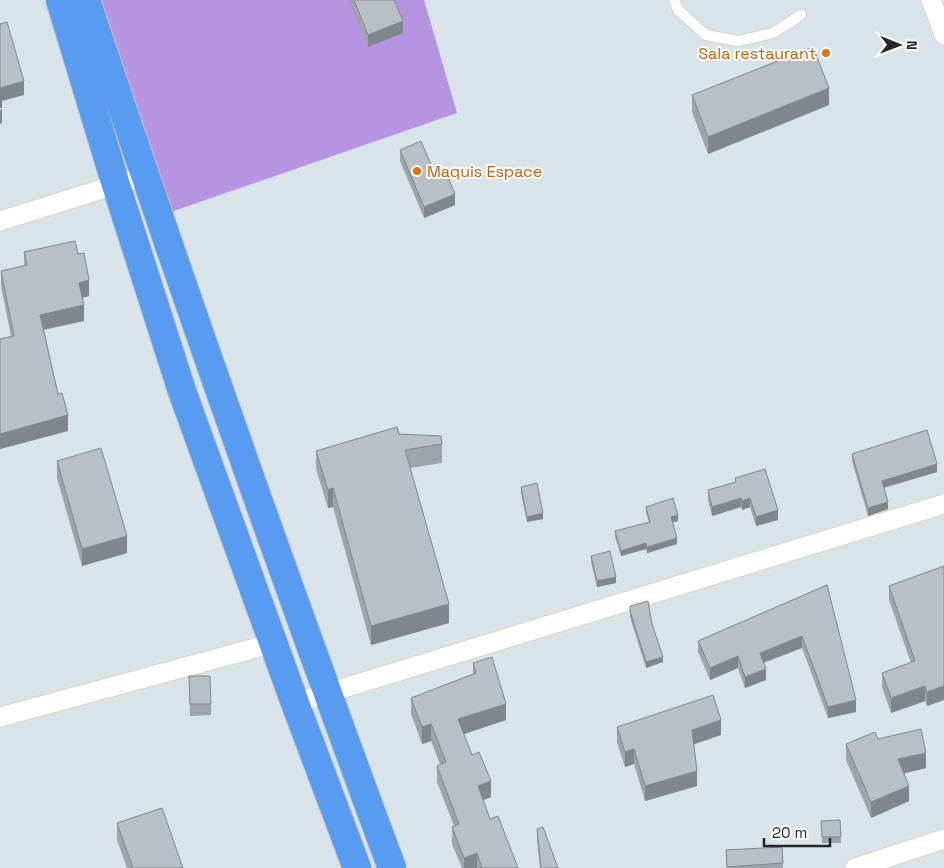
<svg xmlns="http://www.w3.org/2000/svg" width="944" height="868" font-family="'Space Grotesk',sans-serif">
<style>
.green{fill:#b694e2}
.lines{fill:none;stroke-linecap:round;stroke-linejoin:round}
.service-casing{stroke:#dad2c7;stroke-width:12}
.minor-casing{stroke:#dad2c7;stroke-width:21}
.primary-casing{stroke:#c3c3c3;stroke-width:30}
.service{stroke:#fff;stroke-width:10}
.minor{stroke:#fff;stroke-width:19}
.primary{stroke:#579cf0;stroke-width:28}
.wall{fill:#9ea4a9}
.shaded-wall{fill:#81868a}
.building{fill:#b8bfc5;stroke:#81868a}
.food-dot{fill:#e8710a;stroke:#fff;stroke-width:2}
.labels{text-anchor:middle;stroke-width:4;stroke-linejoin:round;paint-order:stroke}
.food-label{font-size:16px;fill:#c56008;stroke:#fff;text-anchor:end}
</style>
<rect width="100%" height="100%" fill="#d8e4ea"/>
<path class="green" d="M 95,0 L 424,0 L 457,113 L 162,215 Z"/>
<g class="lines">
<defs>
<path id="service" d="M 674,0 L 678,10 L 706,35 L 738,41 L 773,33 L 801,15"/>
<path id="minor" d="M 931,0 L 944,35
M 0,221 L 144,176
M 295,703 L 944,504
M 0,717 L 274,643
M 855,868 L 944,839"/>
<path id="primary" d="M 60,0 L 116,185 L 182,391 L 295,703 L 357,868
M 86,0 C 183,291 285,580 392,868"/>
</defs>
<use href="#service" class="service-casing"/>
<use href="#minor" class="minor-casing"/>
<use href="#primary" class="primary-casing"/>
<use href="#service" class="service"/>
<use href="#minor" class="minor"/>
<use href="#primary" class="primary"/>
</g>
<path class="wall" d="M 349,0 L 394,0 L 403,33 L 368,47 Z
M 692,95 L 829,105 L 708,154 L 692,112 Z
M 400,150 L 435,174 L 455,205 L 424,218 L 400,161 Z
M 24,252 L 78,254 L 89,296 L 82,298 L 84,321 L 44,330 L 58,394 L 68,431 L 0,449 L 0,339 L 11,336 L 1,286 L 1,271 L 24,266 Z
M 399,434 L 442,444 L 442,463 L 410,468 L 449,623 L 371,645 L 333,507 L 328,508 L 316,469 L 316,451 Z
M 852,454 L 937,472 L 884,488 L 888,509 L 868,516 L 852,461 Z
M 57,461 L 127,553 L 82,566 L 57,478 Z
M 735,478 L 778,520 L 756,526 L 750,507 L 742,510 L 741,507 L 712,516 L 708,500 L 708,490 L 735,482 Z
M 521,487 L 543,519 L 527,522 L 521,493 Z
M 646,507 L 678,521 L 673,522 L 677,544 L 647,553 L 646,549 L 621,556 L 615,537 L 615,531 L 649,522 L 646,513 Z
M 591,556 L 616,583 L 597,587 L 591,562 Z
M 944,566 L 944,700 L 927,706 L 925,701 L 891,713 L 882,687 L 882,673 L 911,663 L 889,600 L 889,586 Z
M 827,585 L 856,712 L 828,718 L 802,648 L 763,663 L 766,680 L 745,688 L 738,668 L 710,680 L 698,652 L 698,641 Z
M 630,606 L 663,662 L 646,668 L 630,617 Z
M 473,663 L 506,720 L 464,734 L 472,755 L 491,797 L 483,800 L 490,819 L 518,868 L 462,868 L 452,844 L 452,827 L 454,826 L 437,782 L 437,766 L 440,764 L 431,741 L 422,744 L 411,714 L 411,698 L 473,674 Z
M 189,676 L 211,704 L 211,715 L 190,716 Z
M 617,727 L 721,735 L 694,744 L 697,786 L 645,801 L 634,764 L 625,767 L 617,742 Z
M 878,739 L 926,768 L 904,773 L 909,801 L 871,818 L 846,760 L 846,744 Z
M 840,820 L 841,843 L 822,843 L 821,821 Z
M 117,823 L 183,868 L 127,868 L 117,840 Z
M 537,829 L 558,868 L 540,868 L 537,840 Z
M 726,850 L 783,863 L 783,868 L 727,868 Z"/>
<path class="shaded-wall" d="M 403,21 L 403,33 L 368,47 L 368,35 Z
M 24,81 L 24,95 L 2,101 L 2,108 L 0,108 L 0,88 Z
M 829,88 L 829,105 L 708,154 L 708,137 Z
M 2,109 L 2,123 L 0,124 L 0,110 Z
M 455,194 L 455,205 L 424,218 L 424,207 Z
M 89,280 L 89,296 L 79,298 L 79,283 Z
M 84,305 L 84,321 L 40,330 L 40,315 Z
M 68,415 L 68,431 L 0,449 L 0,434 Z
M 937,464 L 937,472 L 882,488 L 882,481 Z
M 333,488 L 333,507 L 328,508 L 328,490 Z
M 741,498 L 741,507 L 712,516 L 712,507 Z
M 750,498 L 750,507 L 742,510 L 742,501 Z
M 888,502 L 888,509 L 868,516 L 868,508 Z
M 778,510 L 778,520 L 756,526 L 756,517 Z
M 543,513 L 543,519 L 527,522 L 527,517 Z
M 678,515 L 678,521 L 671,523 L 671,517 Z
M 127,536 L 127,553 L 82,566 L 82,549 Z
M 677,538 L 677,544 L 647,553 L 647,547 Z
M 646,543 L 646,549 L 621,556 L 621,551 Z
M 616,577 L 616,583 L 597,587 L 597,581 Z
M 449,604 L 449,623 L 371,645 L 371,626 Z
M 802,636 L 802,648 L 760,664 L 760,653 Z
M 738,656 L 738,668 L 710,680 L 710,668 Z
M 663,657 L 663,662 L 646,668 L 646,662 Z
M 766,669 L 766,680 L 745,688 L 745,677 Z
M 925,686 L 925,701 L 891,713 L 891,698 Z
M 944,686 L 944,700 L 927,706 L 927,692 Z
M 856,700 L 856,712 L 828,718 L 828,707 Z
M 506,704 L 506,720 L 458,736 L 458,719 Z
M 721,720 L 721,735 L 692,745 L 692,730 Z
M 431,724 L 431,741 L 422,744 L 422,727 Z
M 634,749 L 634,764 L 625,767 L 625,752 Z
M 926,753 L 926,768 L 898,775 L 898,759 Z
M 697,771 L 697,786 L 645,801 L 645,786 Z
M 491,781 L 491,797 L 478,802 L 478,786 Z
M 909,786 L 909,801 L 871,818 L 871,802 Z
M 477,853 L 477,868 L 464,868 L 464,858 Z"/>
<path class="building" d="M 354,0 L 394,0 L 403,21 L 368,35 Z
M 7,22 L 24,81 L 0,88 L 0,24 Z
M 813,47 L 829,88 L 708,137 L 692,95 Z
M 421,141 L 435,174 L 445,170 L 455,194 L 424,207 L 400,150 Z
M 75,241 L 78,254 L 84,253 L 89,280 L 79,283 L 84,305 L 40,315 L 58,394 L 62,393 L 68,415 L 0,434 L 0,339 L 14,336 L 1,271 L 27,265 L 24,252 Z
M 397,427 L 399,434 L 441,436 L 442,444 L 405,450 L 449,604 L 371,626 L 333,488 L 328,490 L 316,451 Z
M 927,430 L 937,464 L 882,481 L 888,502 L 868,508 L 852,454 Z
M 101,448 L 127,536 L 82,549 L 57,461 Z
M 765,469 L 778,510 L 756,517 L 750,498 L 742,501 L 741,498 L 712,507 L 708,490 L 736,482 L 735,478 Z
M 537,483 L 543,513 L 527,517 L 521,487 Z
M 673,498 L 678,515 L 671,517 L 677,538 L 647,547 L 646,543 L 621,551 L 615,531 L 650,522 L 646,507 Z
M 610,551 L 616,577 L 597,581 L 591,556 Z
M 944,566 L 944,686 L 927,692 L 925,686 L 891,698 L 882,673 L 915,661 L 889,586 Z
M 827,585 L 856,700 L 828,707 L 802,636 L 760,653 L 766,669 L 745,677 L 738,656 L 710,668 L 698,641 Z
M 648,601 L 652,624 L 663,657 L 646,662 L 630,611 L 630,606 Z
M 492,657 L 506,704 L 458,719 L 472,755 L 479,752 L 491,781 L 478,786 L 490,819 L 498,816 L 518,868 L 482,868 L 477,853 L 464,858 L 452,827 L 459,824 L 437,766 L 446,762 L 431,724 L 422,727 L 411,698 L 476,673 L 473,663 Z
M 189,676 L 210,676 L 211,704 L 190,704 Z
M 713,695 L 721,720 L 692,730 L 697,771 L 645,786 L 634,749 L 625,752 L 617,727 Z
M 921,729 L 926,753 L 898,759 L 909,786 L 871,802 L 846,744 L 875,732 L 878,739 Z
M 162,808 L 183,868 L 133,868 L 117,823 Z
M 840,820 L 841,837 L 822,837 L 821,821 Z
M 543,827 L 558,868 L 541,868 L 537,829 Z
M 782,847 L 783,863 L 727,867 L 726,850 Z"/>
<g class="food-dot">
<circle cx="826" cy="53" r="5"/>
<circle cx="417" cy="171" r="5"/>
</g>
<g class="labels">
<g class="food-label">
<text x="816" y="59">Sala restaurant</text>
<text x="427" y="177" text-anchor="start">Maquis Espace</text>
</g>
</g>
<g transform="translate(899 45) rotate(91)" stroke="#ffffff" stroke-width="4" paint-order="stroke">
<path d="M0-4L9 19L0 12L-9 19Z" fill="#272727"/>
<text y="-8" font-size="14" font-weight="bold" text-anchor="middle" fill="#272727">N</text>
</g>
<path d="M764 838v8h66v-8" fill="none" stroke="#272727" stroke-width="2.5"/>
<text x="772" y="838" font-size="15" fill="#272727" stroke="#ffffff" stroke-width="4" paint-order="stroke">20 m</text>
</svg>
